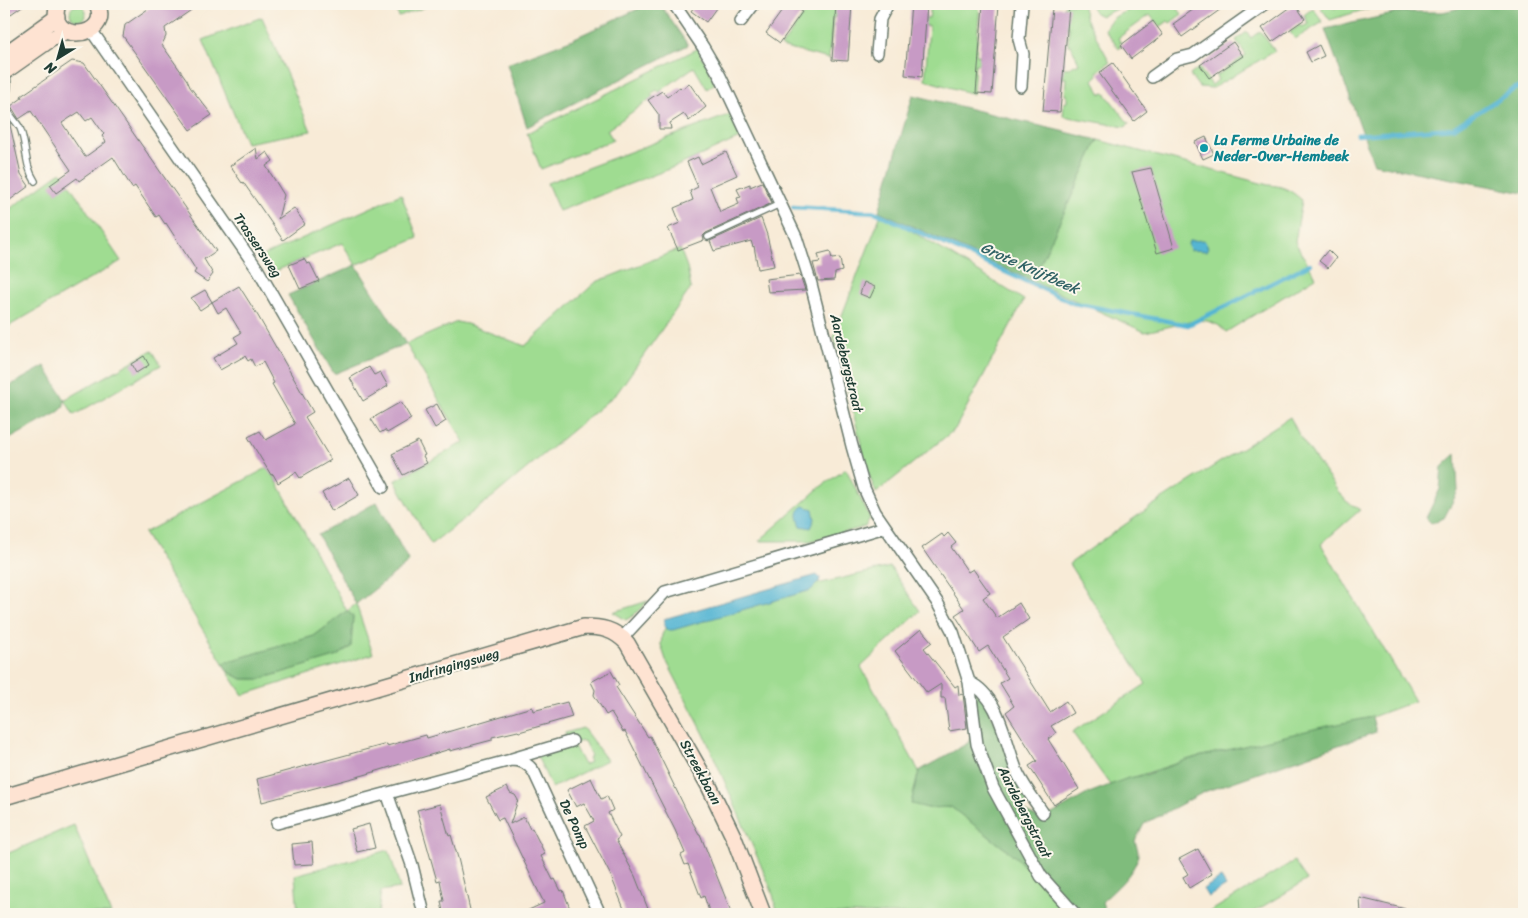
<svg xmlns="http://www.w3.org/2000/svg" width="1528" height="918" font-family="Sriracha,sans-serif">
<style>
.green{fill:#9fdc91;stroke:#5f8c62}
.forest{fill:#7fbc7b;stroke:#4f7c58}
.water{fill:#55b5d3;stroke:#3a7984}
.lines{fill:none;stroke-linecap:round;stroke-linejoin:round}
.stream{stroke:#55b5d3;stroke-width:4.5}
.building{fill:#c79ac5;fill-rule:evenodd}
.lane-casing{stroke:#6b7a6d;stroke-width:8}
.street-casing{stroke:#6b7a6d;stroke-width:14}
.secondary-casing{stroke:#6b7a6d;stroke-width:18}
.lane{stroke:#fff;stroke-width:5.5}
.street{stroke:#fff;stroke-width:11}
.secondary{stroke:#fee3d2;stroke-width:15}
.culture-dot{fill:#0f9aa8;stroke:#fbf7ec;stroke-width:2}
.labels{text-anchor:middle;stroke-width:4;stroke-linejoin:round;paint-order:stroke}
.culture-label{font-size:14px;font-weight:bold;fill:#0d838f;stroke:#fbf7ec;text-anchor:start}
.street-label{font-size:14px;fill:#1f3d34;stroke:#fbf7ec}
.water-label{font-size:15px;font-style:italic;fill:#2f6164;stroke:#fbf7ec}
</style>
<rect width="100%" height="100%" fill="#fbf7ec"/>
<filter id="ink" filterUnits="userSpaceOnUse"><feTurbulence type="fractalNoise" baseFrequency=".02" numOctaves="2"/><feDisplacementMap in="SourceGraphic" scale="10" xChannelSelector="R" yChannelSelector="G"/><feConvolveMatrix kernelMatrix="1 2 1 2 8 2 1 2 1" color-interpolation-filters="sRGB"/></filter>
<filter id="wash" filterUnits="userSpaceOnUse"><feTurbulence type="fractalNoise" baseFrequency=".0096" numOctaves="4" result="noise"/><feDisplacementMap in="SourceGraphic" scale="20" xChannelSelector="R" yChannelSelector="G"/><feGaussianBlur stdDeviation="1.12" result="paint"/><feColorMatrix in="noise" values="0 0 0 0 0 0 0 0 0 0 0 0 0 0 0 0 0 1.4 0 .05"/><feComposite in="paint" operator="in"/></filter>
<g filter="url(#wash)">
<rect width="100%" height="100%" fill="#f8ebd7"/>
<path class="green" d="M 393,4 L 433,4 L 399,17 Z
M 793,4 L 846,4 L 841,17 L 833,17 L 829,59 L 781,47 L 805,13 Z
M 931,4 L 980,4 L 976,55 L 982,56 L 981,64 L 975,64 L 973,94 L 925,80 L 929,26 L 919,25 L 920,17 L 929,18 Z
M 1065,4 L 1082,4 L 1086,18 L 1110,62 L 1097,72 L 1098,75 L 1093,80 L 1101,94 L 1105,93 L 1129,124 L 1125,127 L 1063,116 L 1064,103 L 1067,102 L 1067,96 L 1065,95 L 1066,78 L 1055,77 L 1055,67 L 1069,68 L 1079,63 L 1071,45 L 1068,45 L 1069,27 L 1059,26 Z
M 1091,4 L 1127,4 L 1101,16 L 1095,13 Z
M 1148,4 L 1186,4 L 1178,9 L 1182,14 L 1170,23 L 1168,21 L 1160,27 L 1150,15 L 1118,38 L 1121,43 L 1119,45 L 1121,47 L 1119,49 L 1105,30 C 1110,13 1134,9 1148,4 Z
M 1326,4 L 1329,4 L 1334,9 L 1341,4 L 1383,4 L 1330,20 L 1321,8 Z
M70 13a8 8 0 1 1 16 0a8 8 0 1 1-16 0Z
M 1313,8 L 1323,22 L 1295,39 L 1290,32 L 1300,25 L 1302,27 L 1308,24 L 1304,15 Z
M 262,17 L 311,131 L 246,143 L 203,40 Z
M 1260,31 L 1275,51 L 1213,88 L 1199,87 L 1190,75 L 1199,68 L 1212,85 L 1218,80 L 1216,76 L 1246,55 L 1236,40 L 1247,32 L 1251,38 Z
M 699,48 L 701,54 L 700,55 L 705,61 L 715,83 L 707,89 L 694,67 L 659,92 L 657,90 L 651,94 L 653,97 L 607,130 L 613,140 L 541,169 L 527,133 Z
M 731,114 L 742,137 L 677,166 L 559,211 L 547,183 Z
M 1098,140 L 1268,185 C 1284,186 1290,190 1302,200 L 1295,242 L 1316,277 L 1226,332 L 1218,325 L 1207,321 L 1198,320 L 1145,332 L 1032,281 Z
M 61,172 L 121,261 L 4,329 L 4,213 Z
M 401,194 L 418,238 L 356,265 L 342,243 L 273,272 L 263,256 Z
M 879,211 L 1024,300 L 955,429 L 876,493 L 868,472 L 834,336 L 881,214 L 878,213 Z
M 680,249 L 687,267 L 691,288 L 617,393 L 495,495 L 431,544 L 395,481 L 464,442 L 406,344 L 457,322 L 467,324 L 525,346 L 596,282 Z
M 152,350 L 161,365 L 74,415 L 65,400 Z
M 1290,417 L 1300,437 L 1337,490 L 1346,501 L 1360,510 L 1321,544 L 1415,701 L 1372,717 L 1193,758 L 1110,785 L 1072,732 L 1146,684 L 1069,564 L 1150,507 Z
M 269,467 L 347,611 L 356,604 L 373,654 L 243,695 L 227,671 L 242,679 L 260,679 L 335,657 L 351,646 L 353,616 L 347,611 L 314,636 L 223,663 L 144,533 Z
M 846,469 L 870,518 L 865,527 L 811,541 L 759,541 L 819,488 Z
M 890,567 L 920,611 L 861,667 L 919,771 L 911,803 L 928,808 L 951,807 L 1017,858 L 1068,914 L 778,914 L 772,891 L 704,734 L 666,660 L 661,645 L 662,635 L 667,624 L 676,617 Z
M 648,601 L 634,615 L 626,620 L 613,612 Z
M 583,728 L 607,760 L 552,788 L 537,756 L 574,746 L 584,765 L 590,762 L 588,758 L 591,756 L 584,741 L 573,743 L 567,739 L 565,733 Z
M 74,825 L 111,914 L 4,914 L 4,855 Z
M 389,850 L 400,888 L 381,891 L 378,914 L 298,914 L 295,875 Z
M 1294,861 L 1307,880 L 1250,914 L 1206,914 Z"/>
<path class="forest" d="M 649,4 L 660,4 L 688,45 L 527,127 L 507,64 L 568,41 Z
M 1476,4 L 1524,4 L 1524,193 L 1374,164 L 1325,29 L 1402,12 L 1443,12 Z
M 913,95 L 1098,140 L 1032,281 L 879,211 Z
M 356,265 L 406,344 L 334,374 L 288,295 Z
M 45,366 L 65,400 L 63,408 L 57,413 L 4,442 L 4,389 Z
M 1456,454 L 1458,491 L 1444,518 L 1431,523 L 1426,518 L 1440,489 L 1442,467 Z
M 377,502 L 409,562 L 356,604 L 318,535 Z
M 347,611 L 353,616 L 351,647 L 335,657 L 260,679 L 242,679 L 227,671 L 223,663 L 314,636 Z
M 972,690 L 984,698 L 1031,801 L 1018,810 C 1028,811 1033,817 1043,819 L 1089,793 L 1128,778 L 1145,775 L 1186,760 L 1318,728 L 1372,717 L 1376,732 L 1204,792 L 1144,824 L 1135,841 C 1136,845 1138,849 1138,853 C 1138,871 1114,890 1102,902 L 1106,914 L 1068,914 L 1017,858 L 951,807 L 928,808 L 911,804 L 919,771 L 968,743 L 977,723 Z"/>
<path class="water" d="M 1204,240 L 1208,247 L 1206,251 L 1190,250 L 1188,244 L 1189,241 Z
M 804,506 L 813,509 L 815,519 L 811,528 L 801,526 C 798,517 795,512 804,506 Z
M 817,575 L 820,578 L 819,582 L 811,590 L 673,630 L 667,630 L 664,626 L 664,619 Z
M 1221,878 L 1226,886 L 1208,897 L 1203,889 Z"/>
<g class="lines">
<path class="stream" d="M 1357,135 L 1453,128 L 1516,88 L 1524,86
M 793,207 L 875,212 L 1073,303 L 1188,325 L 1310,264"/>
</g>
<g id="blocks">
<path class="building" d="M 4,4 L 25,4 L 4,19 Z
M 155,4 L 200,4 L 165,28 L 166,36 L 162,45 L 187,80 L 190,87 L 212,115 L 190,130 L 123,36 L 125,25 Z
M 696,4 L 719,4 L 706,22 L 691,11 Z
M 787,4 L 802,12 L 780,43 L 766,33 Z
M 836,4 L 852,4 L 848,61 L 832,60 Z
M 911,4 L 927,4 L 922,77 L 905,75 Z
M 983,4 L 999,4 L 992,94 L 976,93 Z
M 1201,4 L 1228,4 L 1182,37 L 1173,24 Z
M 1295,4 L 1305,19 L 1272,42 L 1262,28 Z
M 1069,7 L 1060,112 L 1043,111 L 1052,8 Z
M 1153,21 L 1163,35 L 1131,59 L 1121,45 Z
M 1233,42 L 1243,56 L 1209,78 L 1200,65 Z
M 1319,45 L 1324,56 L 1311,62 L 1306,52 Z
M 72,61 L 84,63 L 216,251 L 204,259 L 213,274 L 207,282 L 194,273 L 196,270 L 166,223 L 165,224 L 159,215 L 156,217 L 135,186 L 132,188 L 113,157 L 79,181 L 77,178 L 56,193 L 50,185 L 71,170 L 31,111 L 19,119 L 11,106 L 22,98 L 21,96 ZM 79,112 L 86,121 L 92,117 L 104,134 L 102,136 L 106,142 L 85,157 L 62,123 Z
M 1113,63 L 1147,111 L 1134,121 L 1099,73 Z
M 689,83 L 706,107 L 689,121 L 684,114 L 670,123 L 671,129 L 659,129 L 659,115 L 648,100 L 662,91 L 667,97 L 680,87 L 682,89 Z
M 4,113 L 12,124 L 10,125 L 21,174 L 29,186 L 10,200 L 4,191 Z
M 1206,137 L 1214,154 L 1203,159 L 1195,142 Z
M 256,148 L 258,159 L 267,152 L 273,161 L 266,166 L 284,195 L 278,219 L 294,208 L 305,224 L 283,240 L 243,182 L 242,183 L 230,166 Z
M 726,152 L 737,175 L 710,187 L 720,212 L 739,204 L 737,198 L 741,197 L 737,189 L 750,184 L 750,187 L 762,182 L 772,203 L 706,233 L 703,236 L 704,240 L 678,250 L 668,228 L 680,223 L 674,208 L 693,200 L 690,191 L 698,187 L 687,162 L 698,157 L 701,164 Z
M 1151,168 L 1174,248 L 1157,253 L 1132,172 Z
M 761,218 L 767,235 L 774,266 L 758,269 L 754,246 L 753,247 L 751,241 L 714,251 L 710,241 Z
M 1328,250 L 1336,258 L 1328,268 L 1319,261 Z
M 830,251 L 832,259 L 840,258 L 842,271 L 835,273 L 834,280 L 818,281 L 813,263 L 820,262 L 818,254 Z
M 304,259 L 307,264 L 310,263 L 319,281 L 300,289 L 289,265 Z
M 800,275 L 805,290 L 768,292 L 766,279 Z
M 864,282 L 875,287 L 870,298 L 860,294 Z
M 239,286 L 258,316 L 313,412 L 305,417 L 331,460 L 300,478 L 296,472 L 278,483 L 273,474 L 271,475 L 248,437 L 260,431 L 266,440 L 295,424 L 272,384 L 274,383 L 263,362 L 255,367 L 251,359 L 248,361 L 245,356 L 220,370 L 213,358 L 238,343 L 234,337 L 241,333 L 226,308 L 218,313 L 212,302 L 200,310 L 191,298 L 205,290 L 212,302 Z
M 144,356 L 149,365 L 136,373 L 131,364 Z
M 369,367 L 374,375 L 380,372 L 388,386 L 363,401 L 350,378 Z
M 401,402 L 411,419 L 387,433 L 385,430 L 380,433 L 371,419 Z
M 437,404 L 446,421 L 435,428 L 425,410 Z
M 418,441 L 425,455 L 423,456 L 427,463 L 403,475 L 392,454 Z
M 349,478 L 359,495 L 332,511 L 322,493 Z
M 948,533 L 956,543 L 951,547 L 968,572 L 973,569 L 990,593 L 983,598 L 997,618 L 1019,603 L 1029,619 L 1003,637 L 1050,712 L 1066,701 L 1073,713 L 1051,726 L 1056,733 L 1048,739 L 1079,789 L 1054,805 L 1029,766 L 1037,761 L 1006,712 L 1014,706 L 1000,683 L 1008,678 L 988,646 L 979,652 L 955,615 L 964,609 L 922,548 L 942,534 L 944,537 Z
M 921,629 L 932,642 L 924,648 L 955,687 L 958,685 L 959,695 L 963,694 L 967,728 L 949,731 L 945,698 L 941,698 L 941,684 L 927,693 L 895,651 Z
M 611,671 L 619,685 L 616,687 L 648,737 L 650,736 L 688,814 L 699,834 L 700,834 L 732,914 L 710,914 L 704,896 L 701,898 L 688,864 L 685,865 L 681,855 L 685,853 L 675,830 L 625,731 L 623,732 L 611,712 L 606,715 L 594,695 L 595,690 L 591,682 Z
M 567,702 L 572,717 L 519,732 L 518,731 L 492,737 L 492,740 L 450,751 L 450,749 L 364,775 L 262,802 L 257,779 L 387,744 L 387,746 L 426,735 L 427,738 L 532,707 L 533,711 Z
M 591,778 L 601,799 L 607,796 L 613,810 L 608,813 L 620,837 L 616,840 L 635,876 L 650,914 L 626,914 L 611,876 L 585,826 L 594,821 L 584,803 L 576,807 L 567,790 Z
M 507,787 L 510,793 L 515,795 L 518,800 L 510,824 L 524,817 L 530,829 L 532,828 L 545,854 L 541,856 L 553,880 L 555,879 L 561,891 L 563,890 L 572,914 L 520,914 L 544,903 L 503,818 L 498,820 L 486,797 Z
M 440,804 L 449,836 L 451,835 L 458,858 L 471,914 L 446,914 L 446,911 L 443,912 L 441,901 L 444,901 L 440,880 L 437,881 L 417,810 Z
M 369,824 L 375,848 L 357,852 L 351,829 Z
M 312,842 L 314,864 L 294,865 L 292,844 Z
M 1198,849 L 1212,874 L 1189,888 L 1183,877 L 1188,874 L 1179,859 Z
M 1360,898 L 1410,910 L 1410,914 L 1361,914 Z"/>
</g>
</g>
<g filter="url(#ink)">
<use href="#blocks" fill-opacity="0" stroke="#6b7a6d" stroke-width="1"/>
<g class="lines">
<defs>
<path id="lane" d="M 6,73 C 11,89 5,91 6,104 C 6,113 16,120 20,128 C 27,145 24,165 35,181
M 708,237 L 780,204"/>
<path id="street" d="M 674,4 L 703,47 L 720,76 L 796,237 L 811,284 L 852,446 L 864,488 L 875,512 L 937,602 L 953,632 L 969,682 L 977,744 L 993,788 L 1041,876 L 1075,914
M 741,21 L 754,4
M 91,30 L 258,270 L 383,487
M 877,53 L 880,19 L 888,4
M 1152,77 L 1177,59 L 1193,55 L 1265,4
M 1021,86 L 1023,54 L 1019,39 L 1022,4
M 622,638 L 665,592 L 885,527
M 969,682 C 1001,697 1005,744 1018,774 C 1025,788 1035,801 1043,813
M 512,759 L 572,741
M 387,793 L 412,865 L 424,914
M 277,823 L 511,760 C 521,760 528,763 534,772 L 600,914"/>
<path id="secondary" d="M 58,4 C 44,45 114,40 97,4
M 4,55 L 57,17
M 4,72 L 51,39 L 66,31
M 4,797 L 584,627 C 601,627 614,629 627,643 L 709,786 L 734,838 L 763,914"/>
</defs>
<use href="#lane" class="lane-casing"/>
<use href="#street" class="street-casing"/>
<use href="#secondary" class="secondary-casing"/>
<use href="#lane" class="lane"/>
<use href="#street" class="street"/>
<use href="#secondary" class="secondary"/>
</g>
</g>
<circle class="culture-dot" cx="1204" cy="148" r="5"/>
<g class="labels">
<g class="culture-label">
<text x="1214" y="145">La Ferme Urbaine de<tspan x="1214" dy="16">Neder-Over-Hembeek</tspan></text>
</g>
<g class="street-label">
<text transform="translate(258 245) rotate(56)" y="5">Trassersweg</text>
<text transform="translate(847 363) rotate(76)" y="5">Aardebergstraat</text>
<text transform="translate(454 665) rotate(-16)" y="5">Indringingsweg</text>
<text transform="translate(701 772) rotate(62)" y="5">Streekbaan</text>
<text transform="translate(1025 812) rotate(63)" y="5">Aardebergstraat</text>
<text transform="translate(575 824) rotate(65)" y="5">De Pomp</text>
</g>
<g class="water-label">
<text transform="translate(1030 268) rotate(24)" y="5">Grote Knijfbeek</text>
</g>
</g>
<rect width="1528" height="918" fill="none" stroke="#fbf7ec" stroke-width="20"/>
<g transform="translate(58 58) rotate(217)" stroke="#fbf7ec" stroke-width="4" paint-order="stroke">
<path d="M0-4L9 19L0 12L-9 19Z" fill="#1f3d34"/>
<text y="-8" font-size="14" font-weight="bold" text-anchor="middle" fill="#1f3d34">N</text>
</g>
</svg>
